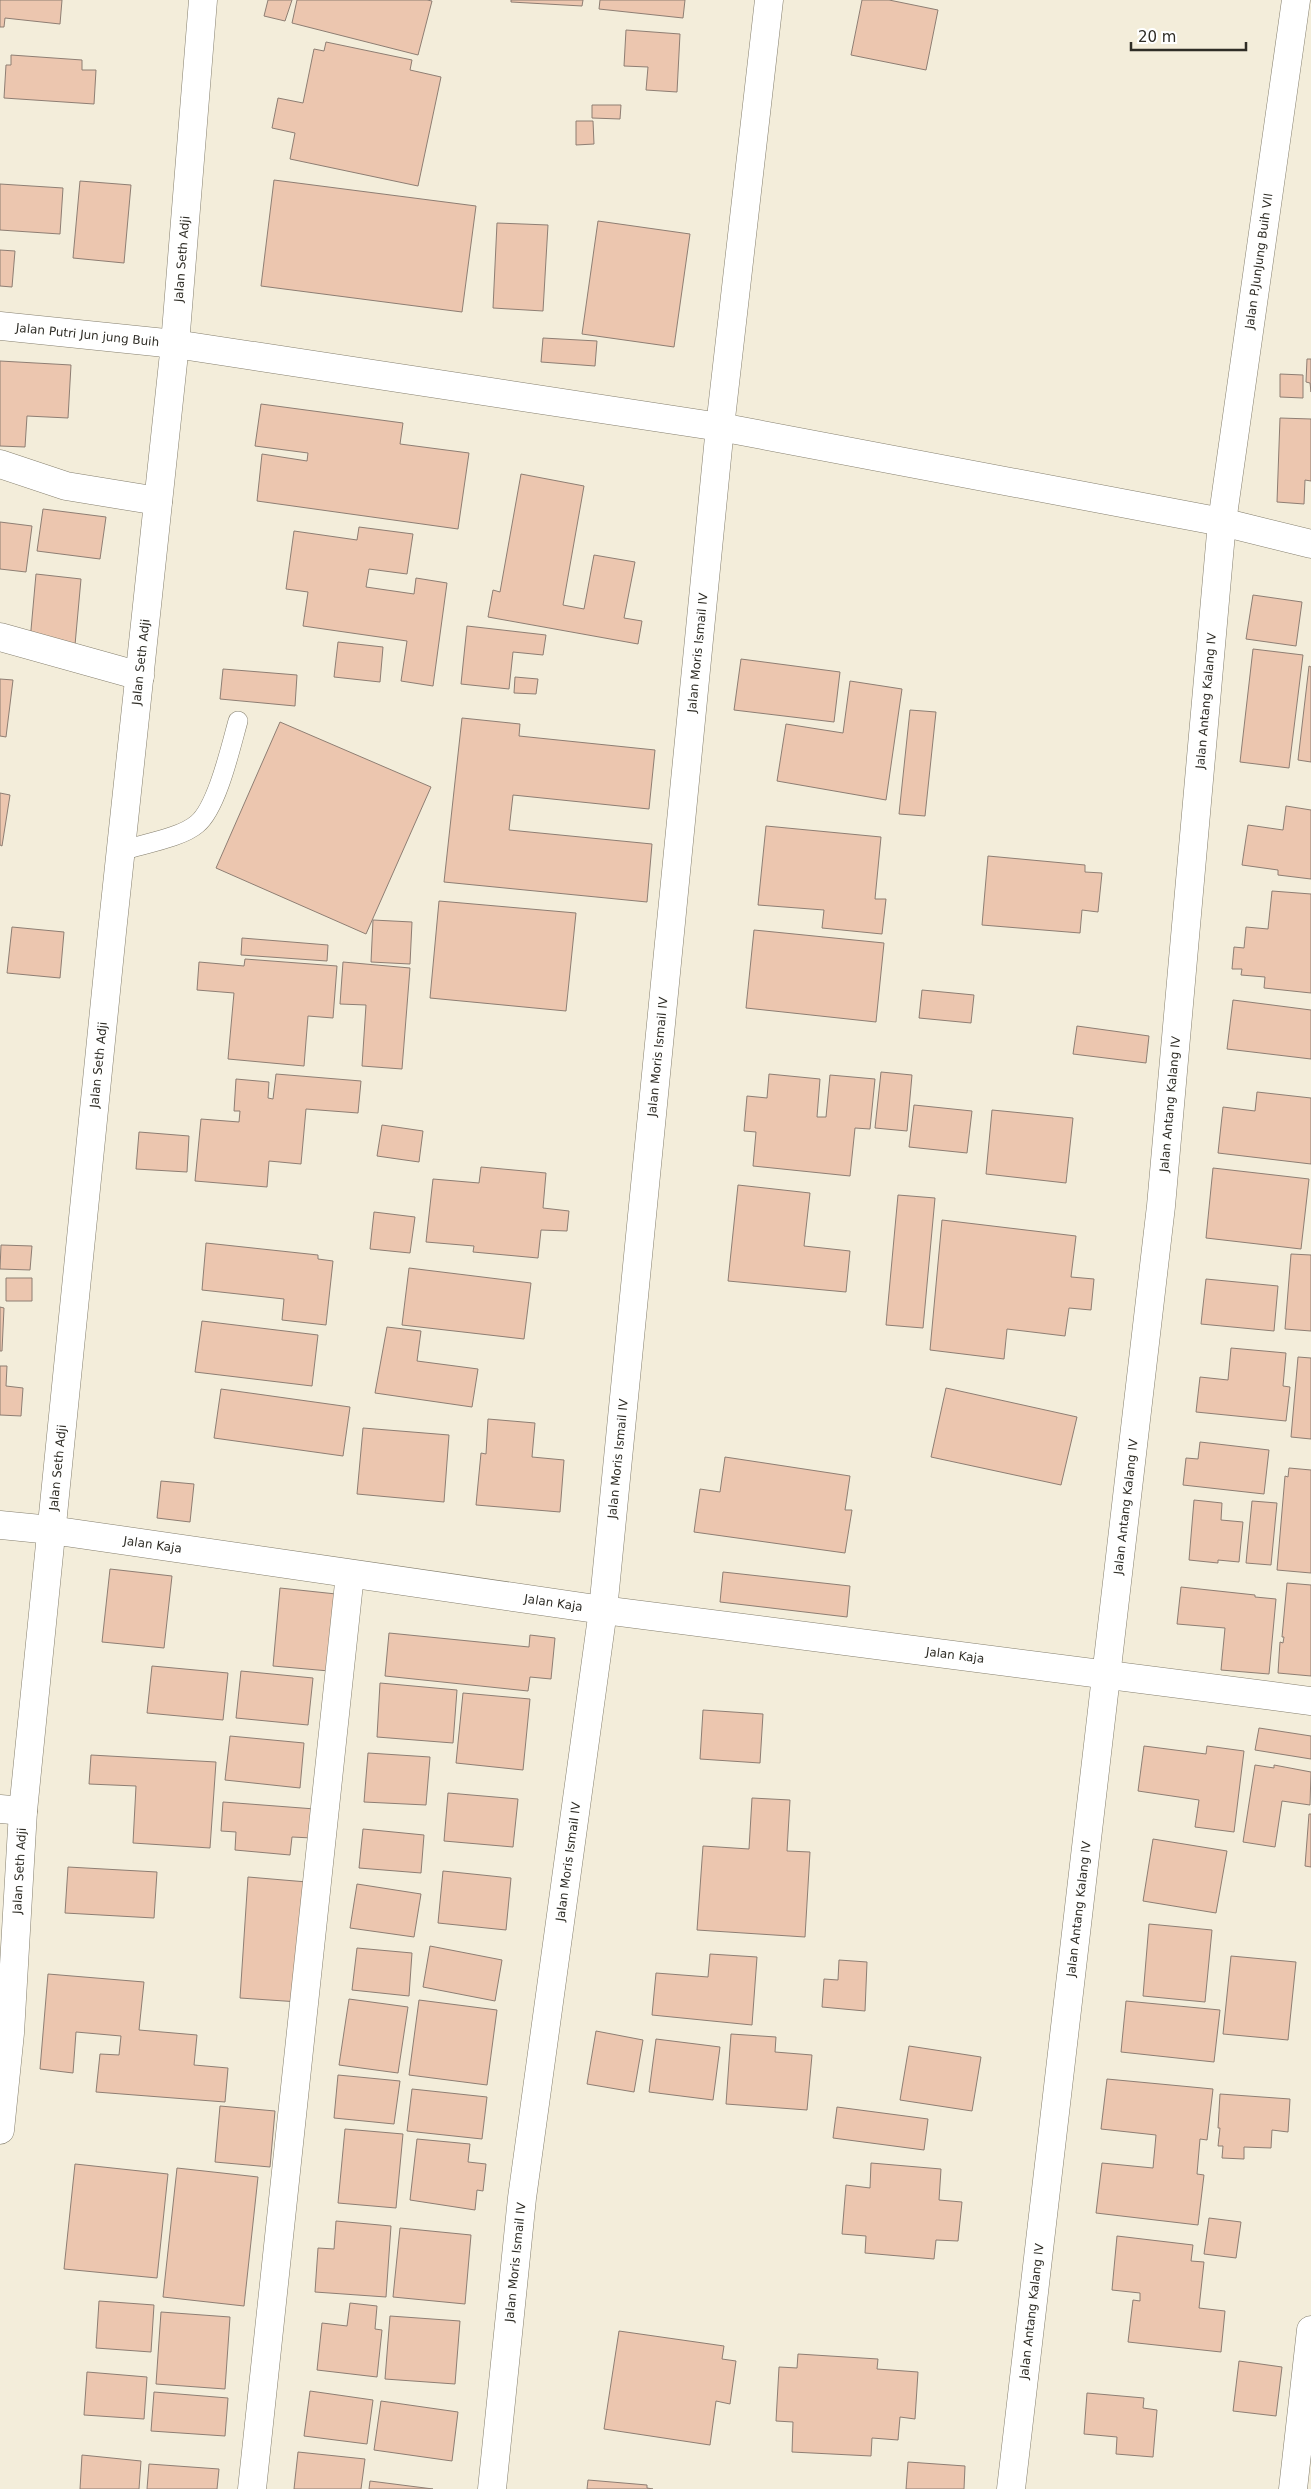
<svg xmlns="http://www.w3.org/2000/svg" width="1311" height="2489" font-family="'DejaVu Sans',sans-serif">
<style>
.building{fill:#ecc6af;stroke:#8e7e73}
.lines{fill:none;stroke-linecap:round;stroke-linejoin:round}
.lane-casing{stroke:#857f6e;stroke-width:20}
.street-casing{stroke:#857f6e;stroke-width:29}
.secondary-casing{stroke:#857f6e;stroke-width:29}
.lane{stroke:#fff;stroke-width:19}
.street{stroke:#fff;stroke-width:28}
.secondary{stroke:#fff;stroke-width:28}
.labels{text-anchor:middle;stroke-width:4.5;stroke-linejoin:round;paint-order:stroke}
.street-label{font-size:12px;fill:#2f2d26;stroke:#fff}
</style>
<rect width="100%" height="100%" fill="#f3edda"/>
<path class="building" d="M 0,0 L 62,0 L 60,24 L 5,18 L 4,27 L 0,27 Z
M 268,0 L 292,0 L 285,21 L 264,16 Z
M 297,0 L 427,0 L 432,1 L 418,55 L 292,23 Z
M 511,0 L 583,0 L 582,6 L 511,2 Z
M 600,0 L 685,0 L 683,18 L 599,9 Z
M 862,0 L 889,0 L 938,10 L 926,70 L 851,55 Z
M 626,30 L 680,34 L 677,92 L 646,90 L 648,67 L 624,66 Z
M 326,42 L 412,60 L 410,70 L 441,77 L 418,186 L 290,159 L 295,133 L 272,128 L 278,98 L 303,103 L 314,49 L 324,51 Z
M 11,55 L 82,60 L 82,70 L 96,70 L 94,104 L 4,98 L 6,65 L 11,65 Z
M 592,105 L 621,105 L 620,119 L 592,118 Z
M 576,121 L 593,121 L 594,144 L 576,145 Z
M 274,180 L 476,206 L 462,312 L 261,286 Z
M 80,181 L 131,185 L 124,263 L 73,258 Z
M 0,184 L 63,188 L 60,234 L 0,230 Z
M 598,221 L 690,234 L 674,347 L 582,334 Z
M 497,223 L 548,225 L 543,311 L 493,308 Z
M 0,250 L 15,251 L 12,287 L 0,286 Z
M 543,338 L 597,341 L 595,366 L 541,362 Z
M 1307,359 L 1311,359 L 1311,392 L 1310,383 L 1306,382 Z
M 0,361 L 71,365 L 68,418 L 27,416 L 25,447 L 0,446 Z
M 1280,374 L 1303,375 L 1303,398 L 1280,397 Z
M 261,404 L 403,423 L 400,444 L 469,453 L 458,529 L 257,501 L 262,454 L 307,461 L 308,453 L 255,446 Z
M 1280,418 L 1311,419 L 1311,481 L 1305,480 L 1304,504 L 1277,502 Z
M 521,474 L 584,486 L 563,605 L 584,609 L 594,555 L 635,562 L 624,618 L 642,621 L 638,644 L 488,617 L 493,590 L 500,592 Z
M 43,509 L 106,517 L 100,559 L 37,551 Z
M 0,522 L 32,526 L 26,572 L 0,569 Z
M 359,527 L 413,534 L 407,574 L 369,569 L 366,587 L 414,594 L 416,578 L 447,583 L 433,686 L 401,681 L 407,641 L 303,626 L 308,592 L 286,589 L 294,531 L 357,540 Z
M 36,574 L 81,579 L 75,645 L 30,641 Z
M 1253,595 L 1302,602 L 1296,646 L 1246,639 Z
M 467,626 L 546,635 L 543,655 L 513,652 L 509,689 L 461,684 Z
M 338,642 L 383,647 L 380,682 L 334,677 Z
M 1253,649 L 1303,655 L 1289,768 L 1240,762 Z
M 741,659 L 840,672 L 834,722 L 734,710 Z
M 1309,666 L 1311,667 L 1311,762 L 1298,760 Z
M 223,669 L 297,675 L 295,706 L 220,699 Z
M 515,677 L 538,679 L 536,694 L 514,693 Z
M 0,679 L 13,680 L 6,737 L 0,736 Z
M 850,681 L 902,689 L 886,800 L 777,781 L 786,724 L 843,733 Z
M 910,710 L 936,712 L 925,816 L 899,814 Z
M 462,718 L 520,724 L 519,736 L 655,750 L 649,809 L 513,795 L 509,830 L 652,844 L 647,902 L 444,882 Z
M 280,722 L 431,787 L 366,934 L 216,868 Z
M 0,793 L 10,795 L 2,846 L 0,845 Z
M 1286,806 L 1311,810 L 1311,879 L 1278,875 L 1278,870 L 1242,865 L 1248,825 L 1283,830 Z
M 766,826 L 881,837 L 875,899 L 886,899 L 882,934 L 822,928 L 824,910 L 758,905 Z
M 988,856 L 1085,865 L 1085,872 L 1102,873 L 1098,912 L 1082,910 L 1080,933 L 982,925 Z
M 1272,891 L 1311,894 L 1311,993 L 1264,988 L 1265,977 L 1241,975 L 1242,969 L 1232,969 L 1234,947 L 1244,948 L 1246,927 L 1268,929 Z
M 439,901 L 576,913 L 566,1011 L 430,998 Z
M 373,920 L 412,922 L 410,964 L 371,962 Z
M 12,927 L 64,932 L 60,978 L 7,973 Z
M 754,930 L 884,943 L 876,1022 L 746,1008 Z
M 242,938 L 328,945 L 327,961 L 241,955 Z
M 245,959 L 337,966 L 333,1018 L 308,1016 L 304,1066 L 228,1059 L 234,993 L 197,990 L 199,962 L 244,966 Z
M 343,962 L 410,968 L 402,1069 L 362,1066 L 366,1005 L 340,1004 Z
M 922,990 L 974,995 L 971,1023 L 919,1018 Z
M 1233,1000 L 1311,1010 L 1311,1059 L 1227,1049 Z
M 1077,1026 L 1149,1036 L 1146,1063 L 1073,1054 Z
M 881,1072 L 912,1075 L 907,1131 L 875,1128 Z
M 276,1074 L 361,1081 L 358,1113 L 306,1109 L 301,1164 L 269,1161 L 267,1187 L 195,1181 L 201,1119 L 239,1122 L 240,1111 L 234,1111 L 236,1079 L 269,1082 L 268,1098 L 273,1099 Z
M 769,1074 L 820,1079 L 817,1117 L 826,1117 L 830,1075 L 875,1079 L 870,1129 L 855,1128 L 850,1176 L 753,1166 L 756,1132 L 744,1131 L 747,1096 L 767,1098 Z
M 1257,1092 L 1311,1098 L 1311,1164 L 1218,1153 L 1223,1107 L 1255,1111 Z
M 914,1105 L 972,1111 L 967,1153 L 909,1147 Z
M 992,1110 L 1073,1118 L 1066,1183 L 986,1174 Z
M 382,1125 L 423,1131 L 419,1162 L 377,1156 Z
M 139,1132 L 189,1136 L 187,1172 L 136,1169 Z
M 481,1167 L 546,1173 L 543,1208 L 569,1211 L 567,1231 L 541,1230 L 538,1258 L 473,1252 L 474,1246 L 426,1242 L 433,1179 L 479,1183 Z
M 1213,1168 L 1309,1179 L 1301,1249 L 1206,1238 Z
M 738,1185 L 810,1193 L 804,1246 L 850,1251 L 846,1292 L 728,1281 Z
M 898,1195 L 935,1198 L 923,1328 L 886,1325 Z
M 374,1212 L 415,1217 L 410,1253 L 370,1249 Z
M 942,1220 L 1076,1236 L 1071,1277 L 1094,1279 L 1091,1310 L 1069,1308 L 1065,1336 L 1007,1329 L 1004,1359 L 930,1350 Z
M 206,1243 L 318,1255 L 318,1259 L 333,1261 L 326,1325 L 282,1320 L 284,1299 L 202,1290 Z
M 1,1245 L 32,1246 L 30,1270 L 0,1269 Z
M 1291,1254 L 1311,1255 L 1311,1331 L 1285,1329 Z
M 409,1268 L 531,1283 L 524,1339 L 402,1325 Z
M 6,1278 L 32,1278 L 32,1301 L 6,1301 Z
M 1206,1279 L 1278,1286 L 1274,1331 L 1201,1324 Z
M 0,1307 L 4,1308 L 2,1351 L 0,1351 Z
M 202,1321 L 318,1335 L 312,1386 L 195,1372 Z
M 387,1327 L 421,1331 L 417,1361 L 478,1369 L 472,1407 L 375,1393 Z
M 1231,1348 L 1286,1353 L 1283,1386 L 1290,1387 L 1286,1421 L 1196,1412 L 1200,1377 L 1228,1380 Z
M 1298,1357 L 1311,1358 L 1311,1439 L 1291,1437 Z
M 0,1366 L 7,1366 L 6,1386 L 23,1388 L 21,1416 L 0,1415 Z
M 946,1388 L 1077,1417 L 1061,1485 L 931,1457 Z
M 221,1389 L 350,1407 L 343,1456 L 214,1438 Z
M 488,1419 L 535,1423 L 532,1457 L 564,1460 L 560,1512 L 476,1505 L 481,1453 L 486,1454 Z
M 363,1428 L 449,1435 L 444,1502 L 357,1494 Z
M 1200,1442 L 1269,1450 L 1264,1494 L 1183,1485 L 1186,1458 L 1198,1459 Z
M 725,1457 L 850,1476 L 845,1510 L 852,1510 L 845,1553 L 694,1532 L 700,1489 L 720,1492 Z
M 1289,1468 L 1311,1470 L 1311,1573 L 1277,1570 L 1285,1476 L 1288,1477 Z
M 161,1481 L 194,1484 L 190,1522 L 157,1518 Z
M 1194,1500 L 1222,1503 L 1221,1520 L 1243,1522 L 1239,1562 L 1218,1560 L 1218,1563 L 1189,1560 Z
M 1252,1501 L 1277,1503 L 1271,1565 L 1246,1563 Z
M 110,1569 L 172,1576 L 164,1648 L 102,1642 Z
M 723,1572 L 850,1586 L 847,1617 L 720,1602 Z
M 1287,1583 L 1311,1585 L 1311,1676 L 1278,1673 L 1280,1642 L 1283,1643 L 1284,1637 L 1282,1637 Z
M 1181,1587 L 1255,1595 L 1255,1597 L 1276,1599 L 1269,1674 L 1221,1670 L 1225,1628 L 1177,1624 Z
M 280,1588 L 336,1594 L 329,1671 L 273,1666 Z
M 389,1633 L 529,1647 L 530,1635 L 555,1638 L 551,1679 L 530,1677 L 528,1691 L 385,1676 Z
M 152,1666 L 228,1673 L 223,1720 L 147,1713 Z
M 241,1671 L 313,1678 L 308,1725 L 236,1718 Z
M 380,1683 L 457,1690 L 453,1743 L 377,1737 Z
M 463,1693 L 530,1699 L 523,1770 L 456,1763 Z
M 703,1710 L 763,1714 L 760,1763 L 700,1759 Z
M 1259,1728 L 1311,1736 L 1311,1759 L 1255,1750 Z
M 230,1736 L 304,1743 L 300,1788 L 225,1780 Z
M 1144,1746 L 1206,1754 L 1207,1746 L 1244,1751 L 1234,1832 L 1195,1827 L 1199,1800 L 1138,1791 Z
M 368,1753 L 430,1757 L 426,1805 L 364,1802 Z
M 91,1755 L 216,1762 L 210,1848 L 133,1843 L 136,1786 L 89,1784 Z
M 1255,1765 L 1274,1768 L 1274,1765 L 1311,1772 L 1310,1805 L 1282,1801 L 1275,1847 L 1243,1842 Z
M 448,1793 L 518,1799 L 513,1847 L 444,1841 Z
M 752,1798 L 790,1800 L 787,1851 L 810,1852 L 805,1937 L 697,1930 L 703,1846 L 749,1849 Z
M 223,1802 L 315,1809 L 312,1838 L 292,1837 L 290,1855 L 235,1850 L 236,1832 L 221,1831 Z
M 1309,1814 L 1311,1814 L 1311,1867 L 1305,1866 Z
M 363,1829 L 424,1835 L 421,1873 L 359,1868 Z
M 1153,1839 L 1227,1851 L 1216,1913 L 1143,1901 Z
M 68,1867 L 157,1872 L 154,1918 L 65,1913 Z
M 443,1871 L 511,1878 L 506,1930 L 438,1923 Z
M 248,1877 L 307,1882 L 299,2002 L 240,1998 Z
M 357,1884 L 421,1894 L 414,1937 L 350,1928 Z
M 1149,1924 L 1212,1930 L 1205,2002 L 1143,1996 Z
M 430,1946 L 502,1960 L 495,2001 L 423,1987 Z
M 357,1948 L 412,1953 L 409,1996 L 352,1990 Z
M 710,1954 L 757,1957 L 752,2025 L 652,2015 L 656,1973 L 708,1977 Z
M 1231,1956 L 1296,1962 L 1288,2040 L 1223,2034 Z
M 839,1960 L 867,1962 L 865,2011 L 822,2007 L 824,1979 L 838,1980 Z
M 48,1974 L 144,1982 L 139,2030 L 197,2035 L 194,2065 L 228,2068 L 225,2102 L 96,2092 L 100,2054 L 119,2055 L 121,2036 L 76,2032 L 73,2073 L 40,2069 Z
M 349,1999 L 408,2007 L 398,2073 L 339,2065 Z
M 419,2000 L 497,2010 L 487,2085 L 409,2075 Z
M 1126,2001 L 1220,2010 L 1214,2062 L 1121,2052 Z
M 596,2031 L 643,2040 L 634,2092 L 587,2084 Z
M 731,2034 L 776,2037 L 775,2052 L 812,2055 L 807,2110 L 726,2104 Z
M 656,2039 L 720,2047 L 713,2100 L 649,2092 Z
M 909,2046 L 981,2057 L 972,2111 L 900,2100 Z
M 338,2075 L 400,2081 L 394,2124 L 334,2118 Z
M 1107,2079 L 1213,2089 L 1207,2140 L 1200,2139 L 1197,2174 L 1204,2175 L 1198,2225 L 1096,2213 L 1102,2163 L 1153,2168 L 1156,2135 L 1101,2129 Z
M 412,2089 L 487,2097 L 482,2139 L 407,2131 Z
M 1220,2094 L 1290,2099 L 1288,2132 L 1272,2130 L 1271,2148 L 1244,2147 L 1244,2159 L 1222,2158 L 1223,2146 L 1218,2146 L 1220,2128 L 1218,2128 Z
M 220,2106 L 275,2111 L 270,2167 L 215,2162 Z
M 837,2107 L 928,2119 L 924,2150 L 833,2138 Z
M 345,2129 L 403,2134 L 396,2208 L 338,2203 Z
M 417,2139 L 470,2144 L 468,2162 L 486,2164 L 483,2191 L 477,2190 L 475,2210 L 410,2200 Z
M 871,2163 L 941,2169 L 939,2200 L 962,2202 L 958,2241 L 936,2240 L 934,2259 L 865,2253 L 866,2236 L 842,2234 L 846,2185 L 870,2188 Z
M 75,2164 L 168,2174 L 157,2278 L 64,2269 Z
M 177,2168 L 258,2177 L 244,2306 L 163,2297 Z
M 1209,2218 L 1241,2222 L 1236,2258 L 1204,2254 Z
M 336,2221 L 391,2226 L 386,2297 L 315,2292 L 318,2248 L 334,2249 Z
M 400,2228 L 471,2235 L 465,2304 L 393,2297 Z
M 1117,2236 L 1193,2245 L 1191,2261 L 1204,2262 L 1199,2308 L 1225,2311 L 1221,2352 L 1128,2342 L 1133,2300 L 1140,2301 L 1140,2293 L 1112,2290 Z
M 99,2301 L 154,2305 L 151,2352 L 96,2348 Z
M 350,2303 L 377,2306 L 375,2329 L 382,2330 L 377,2377 L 317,2370 L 322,2323 L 347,2326 Z
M 161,2312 L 230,2317 L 225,2389 L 156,2384 Z
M 390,2316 L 460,2321 L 455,2384 L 385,2379 Z
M 619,2331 L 724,2346 L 722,2359 L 736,2361 L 730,2404 L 716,2401 L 710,2445 L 604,2429 Z
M 798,2354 L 878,2359 L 877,2369 L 918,2372 L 915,2419 L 900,2417 L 898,2440 L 872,2438 L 871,2456 L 792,2452 L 793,2422 L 776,2421 L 779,2367 L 797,2368 Z
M 1239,2361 L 1282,2367 L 1276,2416 L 1233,2411 Z
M 87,2372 L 147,2377 L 144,2419 L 84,2415 Z
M 310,2391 L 373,2400 L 367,2444 L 304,2436 Z
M 154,2392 L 228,2398 L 225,2436 L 151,2431 Z
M 1087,2393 L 1144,2398 L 1143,2408 L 1157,2410 L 1153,2457 L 1116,2454 L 1117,2437 L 1084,2434 Z
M 381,2401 L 458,2412 L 452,2461 L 374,2450 Z
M 298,2452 L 365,2459 L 361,2489 L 294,2489 Z
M 82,2455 L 141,2461 L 139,2489 L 80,2489 Z
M 908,2462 L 965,2466 L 964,2489 L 906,2489 Z
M 149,2464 L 219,2469 L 217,2489 L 147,2489 Z
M 588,2480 L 647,2485 L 647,2488 L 653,2489 L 587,2489 Z
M 370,2481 L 433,2489 L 369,2489 Z"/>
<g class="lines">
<defs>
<path id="lane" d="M 121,851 C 142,844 181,838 197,824 C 217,808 231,746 238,721"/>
<g id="street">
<path id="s1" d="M 0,326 L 175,344 L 720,427 L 1222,522 L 1311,544"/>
<path d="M 0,464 L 66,486 L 158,501"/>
<path d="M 0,637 L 140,676"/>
<path id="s2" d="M 0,1525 L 51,1530 L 603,1610 L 1311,1701"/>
<path d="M 0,1809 L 23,1811"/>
<path d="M 252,2489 L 350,1574"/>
<path id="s3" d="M 492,2489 L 522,2198 L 603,1610 L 720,427 L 769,0"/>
<path id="s4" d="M 1011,2489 L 1161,1206 L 1222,522 L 1296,0"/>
<path d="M 1293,2489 L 1311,2330"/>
</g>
<g id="secondary">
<path id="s5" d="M 0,2130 L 10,2033 L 23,1811 L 112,932 L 175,344 L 203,0"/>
</g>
</defs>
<use href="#lane" class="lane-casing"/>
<use href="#street" class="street-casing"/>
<use href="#secondary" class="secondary-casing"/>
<use href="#lane" class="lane"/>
<use href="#street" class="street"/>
<use href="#secondary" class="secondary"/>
</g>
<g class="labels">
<g class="street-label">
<text dy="4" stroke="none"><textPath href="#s5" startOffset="1880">Jalan Seth Adji</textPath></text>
<text dy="4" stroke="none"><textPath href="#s4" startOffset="2242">Jalan P.JunJung Buih VII</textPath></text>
<text dy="4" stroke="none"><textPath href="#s1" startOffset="88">Jalan Putri Jun jung Buih</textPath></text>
<text dy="4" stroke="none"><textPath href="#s3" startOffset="1848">Jalan Moris Ismail IV</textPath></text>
<text dy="4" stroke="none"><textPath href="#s5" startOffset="1475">Jalan Seth Adji</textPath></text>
<text dy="4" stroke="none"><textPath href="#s4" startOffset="1799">Jalan Antang Kalang IV</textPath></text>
<text dy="4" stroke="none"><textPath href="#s3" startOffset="1442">Jalan Moris Ismail IV</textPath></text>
<text dy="4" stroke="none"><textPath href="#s5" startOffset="1070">Jalan Seth Adji</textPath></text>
<text dy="4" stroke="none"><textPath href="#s4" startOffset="1394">Jalan Antang Kalang IV</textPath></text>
<text dy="4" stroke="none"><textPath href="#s3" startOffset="1038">Jalan Moris Ismail IV</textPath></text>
<text dy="4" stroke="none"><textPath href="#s5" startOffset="665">Jalan Seth Adji</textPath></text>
<text dy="4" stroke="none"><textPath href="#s4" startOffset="989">Jalan Antang Kalang IV</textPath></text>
<text dy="4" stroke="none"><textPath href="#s2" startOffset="154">Jalan Kaja</textPath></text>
<text dy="4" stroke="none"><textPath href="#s2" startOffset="559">Jalan Kaja</textPath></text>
<text dy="4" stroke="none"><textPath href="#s2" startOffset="964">Jalan Kaja</textPath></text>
<text dy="4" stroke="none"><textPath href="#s3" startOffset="632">Jalan Moris Ismail IV</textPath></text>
<text dy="4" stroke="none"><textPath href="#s5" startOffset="260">Jalan Seth Adji</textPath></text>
<text dy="4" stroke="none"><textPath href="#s4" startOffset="584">Jalan Antang Kalang IV</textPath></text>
<text dy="4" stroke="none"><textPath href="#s3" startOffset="228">Jalan Moris Ismail IV</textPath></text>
<text dy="4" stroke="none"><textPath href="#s4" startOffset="179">Jalan Antang Kalang IV</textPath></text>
</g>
</g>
<path d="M1131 42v8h115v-8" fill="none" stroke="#2f2d26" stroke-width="2.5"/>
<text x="1138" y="42" font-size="15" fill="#2f2d26" stroke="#ffffff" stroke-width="4" paint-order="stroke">20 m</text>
</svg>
